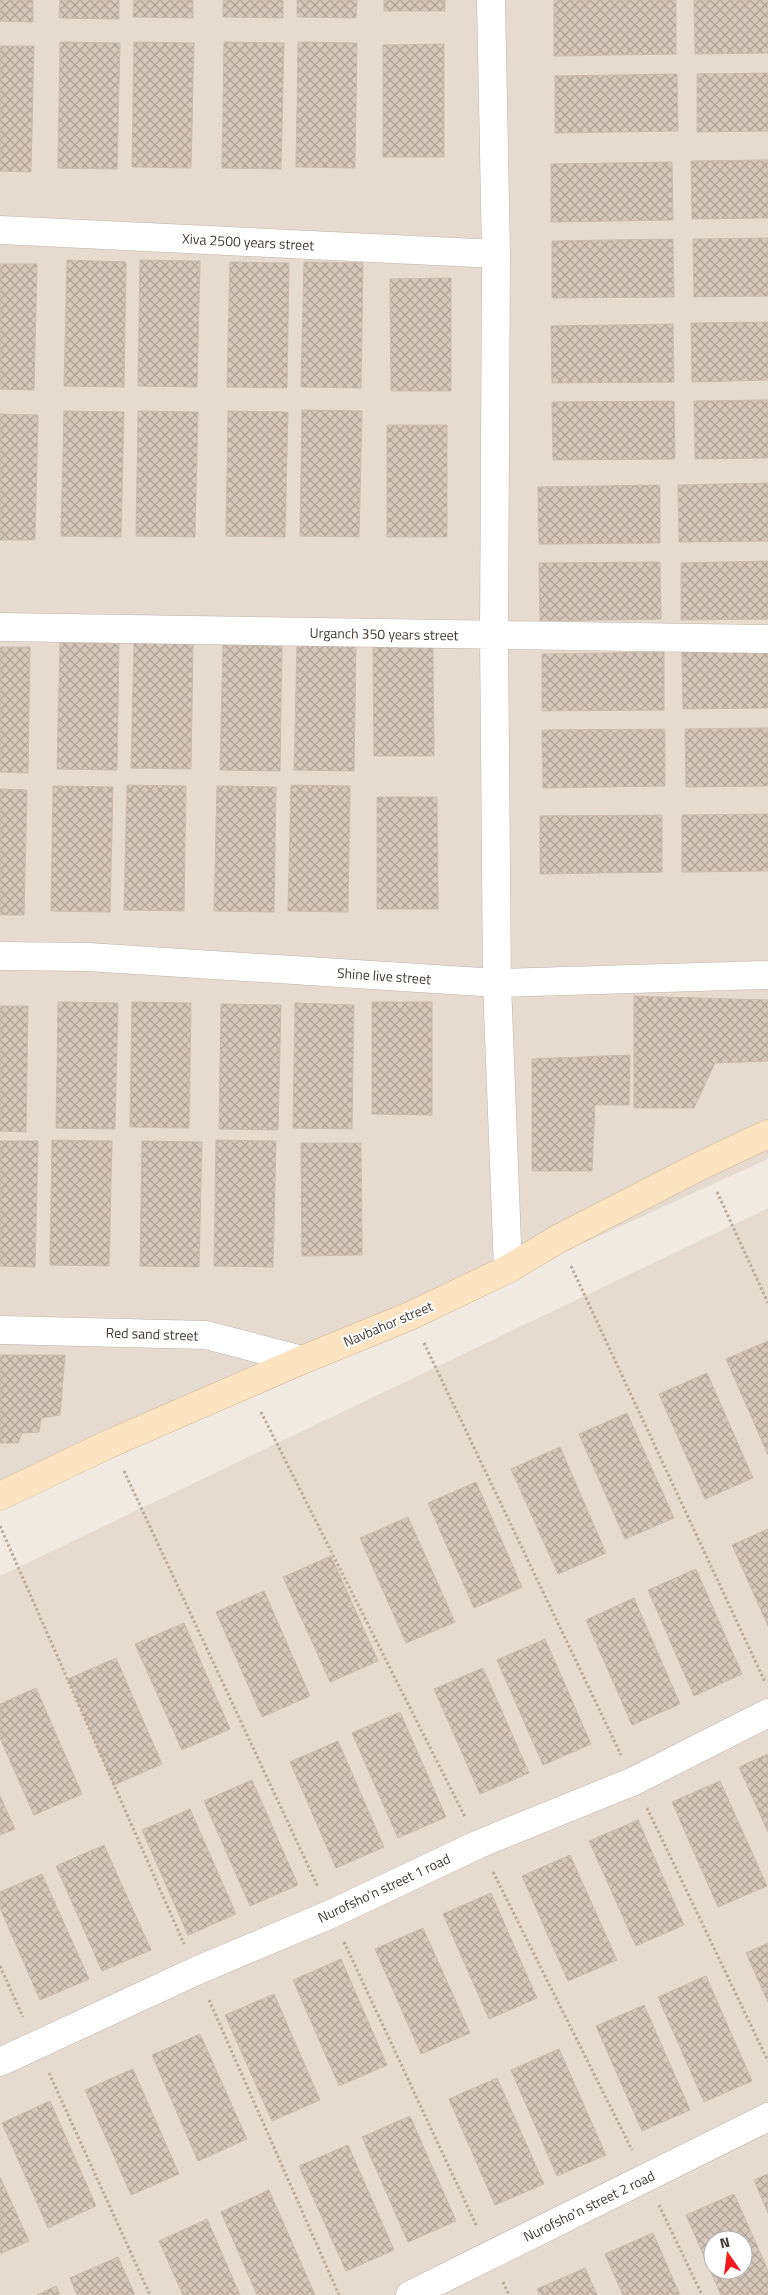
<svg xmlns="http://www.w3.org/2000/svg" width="768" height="2295" font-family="'Titillium Web',sans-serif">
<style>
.residential{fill:#e5dbd1;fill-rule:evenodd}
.building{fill:url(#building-cross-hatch);stroke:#ccbbad;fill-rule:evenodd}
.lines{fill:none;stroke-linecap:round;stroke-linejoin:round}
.street-casing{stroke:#bfb3a9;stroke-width:29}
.secondary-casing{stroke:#d3b896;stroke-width:29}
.path{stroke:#bdaa98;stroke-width:3;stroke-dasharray:2.5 2.5;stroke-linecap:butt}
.street{stroke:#fff;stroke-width:28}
.secondary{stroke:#fce4c2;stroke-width:28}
.labels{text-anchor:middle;stroke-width:4;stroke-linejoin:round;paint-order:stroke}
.street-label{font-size:14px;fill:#423a34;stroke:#fff}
</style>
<defs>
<pattern id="building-cross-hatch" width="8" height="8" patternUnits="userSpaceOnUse" patternTransform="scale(1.25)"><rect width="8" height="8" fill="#d5c7bc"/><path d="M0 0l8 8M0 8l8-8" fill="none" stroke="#aea39a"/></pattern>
</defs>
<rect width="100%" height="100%" fill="#f1eae3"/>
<path class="residential" d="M 0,0 L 768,0 L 768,1159 L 0,1510 Z
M 768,1208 L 768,2295 L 0,2295 L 0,1576 ZM 713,2240 L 743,2240 L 743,2270 L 713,2270 Z"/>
<path class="building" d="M 0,0 L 33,0 L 33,22 L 0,21 Z
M 60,0 L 119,0 L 119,19 L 59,18 Z
M 134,0 L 193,0 L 193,18 L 133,17 Z
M 223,0 L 283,0 L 283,18 L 223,17 Z
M 297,0 L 357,0 L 356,18 L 297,17 Z
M 384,0 L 445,0 L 445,11 L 384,11 Z
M 554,0 L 676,0 L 676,54 L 554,56 Z
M 694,0 L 768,0 L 768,53 L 695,54 Z
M 60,42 L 120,43 L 117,169 L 58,168 Z
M 134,42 L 194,43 L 191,168 L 132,167 Z
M 224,42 L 284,43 L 281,169 L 222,168 Z
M 298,42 L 357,43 L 355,168 L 296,167 Z
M 444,44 L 444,157 L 383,157 L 383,45 Z
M 0,46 L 34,46 L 31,172 L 0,171 Z
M 768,73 L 768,131 L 697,132 L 697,74 Z
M 677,74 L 678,131 L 555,133 L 555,76 Z
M 768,160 L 768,218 L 692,219 L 691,161 Z
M 672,162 L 673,220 L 551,222 L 551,164 Z
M 768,238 L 768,296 L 694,297 L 693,239 Z
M 673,239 L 674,297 L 552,298 L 552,241 Z
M 67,260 L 126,262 L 124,387 L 64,386 Z
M 140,260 L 200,261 L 197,387 L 138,386 Z
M 230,262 L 289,263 L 287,388 L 227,387 Z
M 304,262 L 363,263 L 361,388 L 301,387 Z
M 0,264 L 37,264 L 34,390 L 0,389 Z
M 451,278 L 451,391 L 391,391 L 390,279 Z
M 768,322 L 768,380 L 692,382 L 691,323 Z
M 673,324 L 674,382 L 552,383 L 551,326 Z
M 768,400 L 768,458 L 695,459 L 694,401 Z
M 674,401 L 675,459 L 553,460 L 552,402 Z
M 302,410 L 362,411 L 359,537 L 300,536 Z
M 64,411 L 124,412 L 121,537 L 61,536 Z
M 138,411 L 198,412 L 195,537 L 136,536 Z
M 228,411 L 288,412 L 285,537 L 226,536 Z
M 0,414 L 38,415 L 35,540 L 0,540 Z
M 387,425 L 447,425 L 447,537 L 387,537 Z
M 768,483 L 768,541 L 679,542 L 678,485 Z
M 660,485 L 660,543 L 539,544 L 538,487 Z
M 768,561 L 768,619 L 681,620 L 681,563 Z
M 660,562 L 661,619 L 540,621 L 539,563 Z
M 60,643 L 119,644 L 117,770 L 57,769 Z
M 134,643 L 193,644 L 191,769 L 131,768 Z
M 433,643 L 434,756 L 374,756 L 373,644 Z
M 223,645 L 282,646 L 280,771 L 220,770 Z
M 297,645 L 356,646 L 354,771 L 294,770 Z
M 0,647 L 30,647 L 28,773 L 0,772 Z
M 768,650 L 768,708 L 683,709 L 682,651 Z
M 664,652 L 664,710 L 542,711 L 542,654 Z
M 768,728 L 768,786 L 686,787 L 685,729 Z
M 665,729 L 665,786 L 543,788 L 542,730 Z
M 127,785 L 186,786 L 184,911 L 124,910 Z
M 291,785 L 350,786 L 348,912 L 288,911 Z
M 53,786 L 113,787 L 110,912 L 51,911 Z
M 217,786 L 276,787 L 274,912 L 214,911 Z
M 0,789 L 27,790 L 24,915 L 0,915 Z
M 377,797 L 437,797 L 438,909 L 377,909 Z
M 768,814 L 768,871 L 682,872 L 682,815 Z
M 662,815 L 662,872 L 540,874 L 540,816 Z
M 634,996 L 768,1000 L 768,1061 L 715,1063 L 694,1108 L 634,1108 Z
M 58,1002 L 118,1003 L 115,1129 L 56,1128 Z
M 132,1002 L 191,1003 L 189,1128 L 130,1127 Z
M 372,1002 L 432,1002 L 432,1115 L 372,1114 Z
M 295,1003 L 354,1005 L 352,1129 L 293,1128 Z
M 221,1004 L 281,1005 L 278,1130 L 219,1129 Z
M 0,1006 L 28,1006 L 26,1132 L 0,1131 Z
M 630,1055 L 629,1105 L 595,1105 L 592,1171 L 532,1171 L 532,1059 Z
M 52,1140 L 112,1141 L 109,1266 L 50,1265 Z
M 216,1140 L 276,1141 L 273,1267 L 214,1266 Z
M 0,1141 L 38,1141 L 35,1267 L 0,1266 Z
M 142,1141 L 202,1142 L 199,1267 L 140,1266 Z
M 301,1143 L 361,1143 L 362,1255 L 302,1256 Z
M 768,1341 L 768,1455 L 726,1359 Z
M 0,1355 L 65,1355 L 60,1415 L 41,1418 L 39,1432 L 22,1433 L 18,1443 L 0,1443 Z
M 707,1373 L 753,1478 L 705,1499 L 659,1394 Z
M 627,1413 L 674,1518 L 625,1539 L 579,1434 Z
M 560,1447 L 606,1553 L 558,1574 L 511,1469 Z
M 476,1482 L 522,1587 L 474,1608 L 428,1503 Z
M 408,1517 L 455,1622 L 406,1643 L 360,1538 Z
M 768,1529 L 768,1626 L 732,1545 Z
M 331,1556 L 378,1661 L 330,1682 L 283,1577 Z
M 696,1569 L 742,1674 L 694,1696 L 648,1590 Z
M 264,1591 L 310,1696 L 262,1717 L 216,1612 Z
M 634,1598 L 680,1704 L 632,1725 L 586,1620 Z
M 184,1623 L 230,1729 L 182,1750 L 135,1644 Z
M 545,1639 L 591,1744 L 543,1765 L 497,1660 Z
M 116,1658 L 162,1764 L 114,1785 L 68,1679 Z
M 483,1668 L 529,1773 L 480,1794 L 434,1689 Z
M 36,1688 L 82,1794 L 34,1815 L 0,1738 L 0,1704 Z
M 400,1712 L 446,1817 L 398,1838 L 352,1733 Z
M 338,1741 L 384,1847 L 336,1868 L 290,1762 Z
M 768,1754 L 768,1832 L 739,1767 Z
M 252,1780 L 298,1885 L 250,1906 L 204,1801 Z
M 720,1781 L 767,1886 L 718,1907 L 672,1802 Z
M 0,1796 L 15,1829 L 0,1835 Z
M 190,1809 L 236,1914 L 188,1935 L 142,1830 Z
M 638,1820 L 684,1925 L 636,1946 L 589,1841 Z
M 104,1845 L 151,1950 L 102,1971 L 56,1866 Z
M 570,1855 L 617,1960 L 568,1981 L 522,1876 Z
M 42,1874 L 89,1979 L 40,2000 L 0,1908 L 0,1892 Z
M 491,1893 L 537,1998 L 489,2019 L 443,1914 Z
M 423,1928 L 470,2033 L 421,2054 L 375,1949 Z
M 768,1943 L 768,2002 L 746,1953 Z
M 341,1959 L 387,2065 L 339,2086 L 293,1980 Z
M 706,1976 L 752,2081 L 704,2102 L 658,1997 Z
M 274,1994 L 320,2100 L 272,2121 L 225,2015 Z
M 644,2005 L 690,2110 L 642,2131 L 596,2026 Z
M 200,2034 L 247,2139 L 198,2161 L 152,2055 Z
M 559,2049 L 606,2155 L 557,2176 L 511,2070 Z
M 133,2069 L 179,2174 L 131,2195 L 85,2090 Z
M 497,2078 L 544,2184 L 495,2205 L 449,2099 Z
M 50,2101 L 96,2206 L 48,2228 L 2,2123 Z
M 410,2116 L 456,2221 L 408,2242 L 362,2137 Z
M 348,2145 L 394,2250 L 346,2271 L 299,2166 Z
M 768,2174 L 768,2213 L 754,2180 Z
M 0,2177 L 29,2241 L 0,2254 Z
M 269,2190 L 315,2295 L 257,2295 L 221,2212 Z
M 734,2194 L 768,2270 L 768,2295 L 721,2295 L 686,2215 ZM 713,2240 L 743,2240 L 743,2270 L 713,2270 Z
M 207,2219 L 240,2295 L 183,2295 L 159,2241 Z
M 653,2233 L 680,2295 L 623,2295 L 605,2254 Z
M 118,2257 L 135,2295 L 77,2295 L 70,2278 Z
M 585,2268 L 597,2295 L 540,2295 L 537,2289 Z
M 56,2286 L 60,2295 L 37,2295 Z"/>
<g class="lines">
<defs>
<path id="street" d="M 491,0 L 496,254 L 494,636 L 497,983 L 508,1269
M 0,230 L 496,254
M 0,627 L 768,639
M 0,956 L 88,957 L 497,983 L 768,975
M 0,1330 L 206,1335 L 302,1360
M 0,2062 L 196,1971 L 331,1914 L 479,1844 L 634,1781 L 768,1713
M 410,2295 L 768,2117"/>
<path id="secondary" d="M 0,1496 L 111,1443 L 302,1360 L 410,1316 L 508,1269 L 558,1239 L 704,1164 L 768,1134"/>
</defs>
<use href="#street" class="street-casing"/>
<use href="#secondary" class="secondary-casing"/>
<path class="path" d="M 717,1192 L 768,1303
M 571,1266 L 765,1682
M 424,1343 L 621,1755
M 261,1412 L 465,1817
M 124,1471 L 318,1887
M 0,1526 L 184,1944
M 647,1808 L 768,2061
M 493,1872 L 632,2150
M 344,1942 L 477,2227
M 0,1966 L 23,2017
M 209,2000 L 339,2295
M 49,2073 L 150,2295
M 659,2205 L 702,2295
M 503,2282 L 509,2295"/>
<use href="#street" class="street"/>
<use href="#secondary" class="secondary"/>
</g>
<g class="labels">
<g class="street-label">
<text transform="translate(248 242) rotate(3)" y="5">Xiva 2500 years street</text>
<text transform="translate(384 634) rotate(1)" y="5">Urganch 350 years street</text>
<text transform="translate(384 976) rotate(4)" y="5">Shine live street</text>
<text transform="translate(388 1324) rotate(-23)" y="5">Navbahor street</text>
<text transform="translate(152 1334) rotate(2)" y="5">Red sand street</text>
<text transform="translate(384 1888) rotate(-25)" y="5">Nurofsho'n street 1 road</text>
<text transform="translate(589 2206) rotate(-26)" y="5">Nurofsho'n street 2 road</text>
</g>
</g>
<g transform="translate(728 2255) rotate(346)"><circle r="24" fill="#ffffff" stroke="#b3b0ae"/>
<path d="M0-4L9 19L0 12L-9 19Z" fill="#f11a1e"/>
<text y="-8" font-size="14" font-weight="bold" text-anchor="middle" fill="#423a34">N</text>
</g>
</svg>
